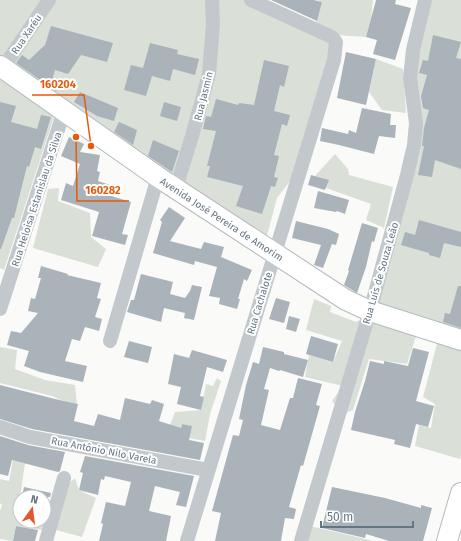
<svg xmlns="http://www.w3.org/2000/svg" width="461" height="541" font-family="'Fira Sans',sans-serif">
<style>
.green{fill:#dadfd7}
.building{fill:#aab3b9}
.lines{fill:none;stroke-linecap:round;stroke-linejoin:round}
.secondary-casing{stroke:#b3babf;stroke-width:22}
.street{stroke:#c3c8cc;stroke-width:14}
.secondary{stroke:#fff;stroke-width:20}
.labels{text-anchor:middle;stroke-width:4;stroke-linejoin:round;paint-order:stroke}
.street-label{font-size:10px;fill:#657683;stroke:#fff}
.leader{fill:none;stroke:#e8590c;stroke-width:1.5}
.callout-dot{fill:#e8590c;stroke:#fff;stroke-width:1.5}
.callout-label{font-size:11px;text-anchor:middle;font-weight:bold;fill:#e8590c;stroke:#fff;stroke-width:4;stroke-linejoin:round;paint-order:stroke}
</style>
<rect width="100%" height="100%" fill="#fafaf8"/>
<path class="green" d="M 0,0 L 45,0 L 0,61 Z
M 52,0 L 260,0 L 331,43 L 328,68 L 294,176 L 277,198 L 265,243 L 172,183 L 8,67 Z
M 317,0 L 373,0 L 371,18 L 366,37 L 335,35 L 316,22 L 322,2 Z
M 428,0 L 461,0 L 461,334 L 375,304 L 417,147 L 414,72 Z
M 376,59 L 403,69 L 406,113 L 382,110 L 369,92 Z
M 0,76 L 54,117 L 4,270 L 0,268 Z
M 335,154 L 348,169 L 349,175 L 393,187 L 384,228 L 366,220 L 371,204 L 326,188 L 328,180 L 315,176 Z
M 59,188 L 58,201 L 90,213 L 91,237 L 106,249 L 98,267 L 33,248 L 48,189 Z
M 314,299 L 331,306 L 330,312 L 356,322 L 363,318 L 417,333 L 407,364 L 369,359 L 353,410 L 343,414 L 332,401 L 343,386 L 305,377 L 309,355 L 333,362 L 342,341 L 306,330 Z
M 438,340 L 461,348 L 461,455 L 460,459 L 415,446 L 419,425 L 431,428 L 435,404 L 423,397 Z
M 0,347 L 17,350 L 15,369 L 45,380 L 75,385 L 77,404 L 61,400 L 52,396 L 0,383 Z
M 217,378 L 221,381 L 210,414 L 205,441 L 189,438 L 191,426 L 182,424 L 179,436 L 167,433 L 175,412 L 201,410 L 206,384 L 213,386 Z
M 13,460 L 25,463 L 20,497 L 20,521 L 44,521 L 44,509 L 47,510 L 43,530 L 16,526 L 13,541 L 0,539 L 0,511 L 2,505 L 0,503 L 0,479 L 9,481 Z
M 75,478 L 79,490 L 96,498 L 82,537 L 56,530 L 68,484 Z
M 310,526 L 374,541 L 306,541 Z"/>
<path class="building" d="M 271,0 L 314,0 L 322,2 L 317,21 Z
M 376,0 L 396,0 L 395,4 L 411,8 L 395,60 L 373,54 L 377,40 L 366,37 Z
M 51,26 L 113,43 L 107,62 L 81,55 L 68,74 L 55,70 L 52,81 L 60,85 L 56,91 L 16,63 L 22,55 L 29,60 L 45,45 Z
M 433,35 L 461,42 L 456,58 L 461,59 L 461,169 L 435,160 L 432,177 L 418,175 L 424,146 L 422,146 L 424,128 L 429,110 L 423,108 L 421,96 L 427,75 L 419,73 L 423,60 L 428,61 Z
M 150,43 L 178,50 L 177,54 L 199,59 L 195,75 L 173,69 L 170,81 L 152,76 L 146,96 L 124,90 L 131,65 L 143,68 Z
M 346,52 L 376,59 L 366,105 L 337,98 Z
M 264,60 L 289,66 L 284,87 L 280,85 L 274,111 L 290,115 L 287,126 L 282,124 L 274,155 L 279,156 L 274,177 L 278,178 L 275,187 L 271,186 L 262,214 L 236,206 L 243,186 L 207,177 L 210,166 L 207,166 L 216,131 L 203,129 L 206,116 L 211,117 L 216,99 L 238,105 L 239,103 L 254,105 Z
M 80,92 L 118,108 L 114,121 L 97,116 L 74,102 Z
M 0,102 L 16,106 L 11,122 L 37,129 L 41,115 L 51,117 L 41,149 L 35,147 L 29,167 L 27,166 L 14,218 L 12,218 L 1,249 L 0,249 Z
M 164,102 L 181,107 L 177,121 L 160,116 Z
M 362,108 L 391,114 L 390,125 L 396,125 L 395,138 L 379,136 L 374,154 L 339,145 L 320,141 L 322,128 L 348,134 L 349,130 L 356,133 Z
M 119,122 L 137,130 L 133,145 L 114,132 Z
M 69,137 L 84,144 L 80,152 L 100,155 L 97,171 L 100,172 L 98,181 L 110,185 L 108,195 L 131,202 L 122,234 L 128,235 L 125,245 L 92,236 L 99,212 L 61,200 L 66,183 L 73,186 L 80,164 L 61,156 Z
M 153,140 L 179,151 L 172,172 L 148,156 Z
M 311,175 L 329,180 L 325,190 L 308,185 Z
M 318,191 L 349,200 L 345,214 L 337,211 L 336,212 L 314,208 Z
M 169,207 L 185,218 L 170,241 L 201,249 L 204,242 L 224,247 L 221,257 L 252,270 L 247,281 L 244,279 L 238,299 L 240,299 L 237,309 L 219,304 L 220,298 L 209,296 L 217,267 L 195,261 L 194,265 L 153,253 L 162,222 L 160,220 Z
M 419,220 L 461,232 L 461,247 L 444,243 L 440,258 L 429,255 L 429,253 L 401,245 L 405,232 L 415,235 Z
M 296,221 L 328,229 L 339,234 L 336,245 L 332,244 L 323,268 L 314,265 L 321,245 L 292,238 Z
M 362,223 L 378,228 L 374,242 L 372,241 L 366,267 L 357,293 L 344,285 L 349,271 L 348,270 Z
M 41,266 L 68,274 L 67,275 L 101,283 L 97,298 L 101,299 L 95,317 L 102,319 L 99,331 L 85,327 L 80,341 L 72,339 L 65,361 L 87,366 L 83,382 L 40,372 L 24,366 L 29,351 L 7,345 L 11,331 L 21,333 L 38,313 L 28,311 L 31,298 L 35,299 L 41,278 L 38,278 Z
M 141,274 L 173,282 L 170,294 L 185,298 L 190,291 L 192,285 L 202,287 L 194,320 L 184,318 L 185,313 L 164,308 L 161,322 L 127,312 L 131,300 L 134,300 Z
M 458,286 L 461,286 L 461,328 L 443,322 L 445,313 L 450,314 Z
M 276,298 L 290,302 L 284,323 L 269,319 Z
M 289,316 L 300,319 L 296,332 L 286,329 Z
M 311,336 L 338,344 L 333,362 L 306,354 Z
M 129,341 L 152,347 L 148,363 L 124,357 Z
M 263,347 L 284,352 L 284,354 L 308,360 L 303,377 L 280,370 L 279,371 L 270,368 L 264,389 L 269,390 L 261,425 L 280,430 L 290,398 L 293,398 L 298,378 L 322,384 L 316,405 L 320,406 L 303,466 L 301,465 L 289,507 L 296,509 L 294,519 L 285,518 L 281,541 L 215,541 L 221,513 L 212,511 L 233,435 L 239,436 L 243,420 L 239,419 L 246,385 L 253,362 L 259,364 Z
M 413,348 L 429,352 L 416,401 L 434,406 L 428,427 L 416,424 L 410,448 L 394,444 L 395,440 L 351,430 L 355,412 L 365,381 L 370,361 L 384,364 L 384,361 L 408,366 Z
M 192,350 L 227,360 L 223,372 L 207,367 L 200,396 L 204,397 L 201,410 L 177,404 L 181,387 L 168,384 L 174,354 L 189,358 Z
M 0,385 L 55,399 L 78,404 L 74,421 L 94,426 L 98,414 L 120,420 L 125,398 L 150,404 L 152,400 L 164,404 L 159,421 L 181,428 L 182,424 L 192,426 L 189,440 L 204,443 L 200,460 L 32,429 L 0,419 Z
M 0,436 L 28,445 L 65,452 L 60,471 L 58,472 L 12,460 L 8,476 L 0,474 Z
M 85,456 L 194,476 L 186,507 L 176,505 L 180,492 L 155,486 L 149,511 L 171,516 L 166,541 L 99,541 L 103,524 L 101,523 L 106,502 L 125,506 L 131,482 L 105,476 L 104,480 L 101,479 L 98,495 L 79,490 L 83,473 L 80,472 Z
M 24,487 L 51,493 L 50,497 L 22,497 Z
M 332,487 L 385,498 L 421,508 L 421,505 L 432,508 L 423,541 L 389,541 L 366,534 L 365,538 L 322,528 Z
M 16,526 L 38,530 L 35,541 L 13,541 Z"/>
<g class="lines">
<defs>
<path id="secondary" d="M 0,66 L 158,177 L 346,300 L 370,311 L 461,340
M 447,541 L 461,493"/>
</defs>
<use href="#secondary" class="secondary-casing"/>
<path class="street" d="M 3,68 L 49,0
M 176,188 L 192,136 L 209,74 L 213,24 L 212,0
M 0,309 L 64,111
M 110,341 L 158,177
M 0,427 L 30,437 L 208,470
M 46,541 L 64,478
M 187,541 L 334,60 L 336,42 L 332,37 L 251,0
M 301,541 L 370,311 L 407,175 L 414,145 L 416,123 L 410,78 L 413,50 L 425,0"/>
<use href="#secondary" class="secondary"/>
</g>
<g class="labels">
<g class="street-label">
<text transform="translate(26 34) rotate(-56)" y="4">Rua Xaréu</text>
<text transform="translate(203 96) rotate(-76)" y="4">Rua Jasmin</text>
<text transform="translate(36 199) rotate(-72)" y="4">Rua Heloisa Estanislau da Silva</text>
<text transform="translate(222 219) rotate(33)" y="4">Avenida José Pereira de Amorim</text>
<text transform="translate(380 273) rotate(-74)" y="4">Rua Luís de Souza Leão</text>
<text transform="translate(259 303) rotate(-73)" y="4">Rua Cachalote</text>
<text transform="translate(104 450) rotate(11)" y="4">Rua Antônio Nilo Varela</text>
</g>
</g>
<path class="leader" d="M91 146L84 95H32M76 137L77 201H129"/>
<g class="callout-dot">
<circle cx="91" cy="146" r="4"/>
<circle cx="76" cy="137" r="4"/>
</g>
<g class="callout-label">
<text x="58" y="88">160204</text>
<text x="103" y="194">160282</text>
</g>
<g transform="translate(32 509) rotate(14)"><circle r="19" fill="#ffffff" stroke="#c1c8cd"/>
<path d="M0-3L7 15L0 10L-7 15Z" fill="#e4572e"/>
<text y="-6" font-size="11" font-weight="bold" text-anchor="middle" fill="#657683">N</text>
</g>
<path d="M321 521v6h92v-6" fill="none" stroke="#657683" stroke-width="2"/>
<text x="327" y="521" font-size="12" fill="#657683" stroke="#ffffff" stroke-width="3" paint-order="stroke">50 m</text>
</svg>
